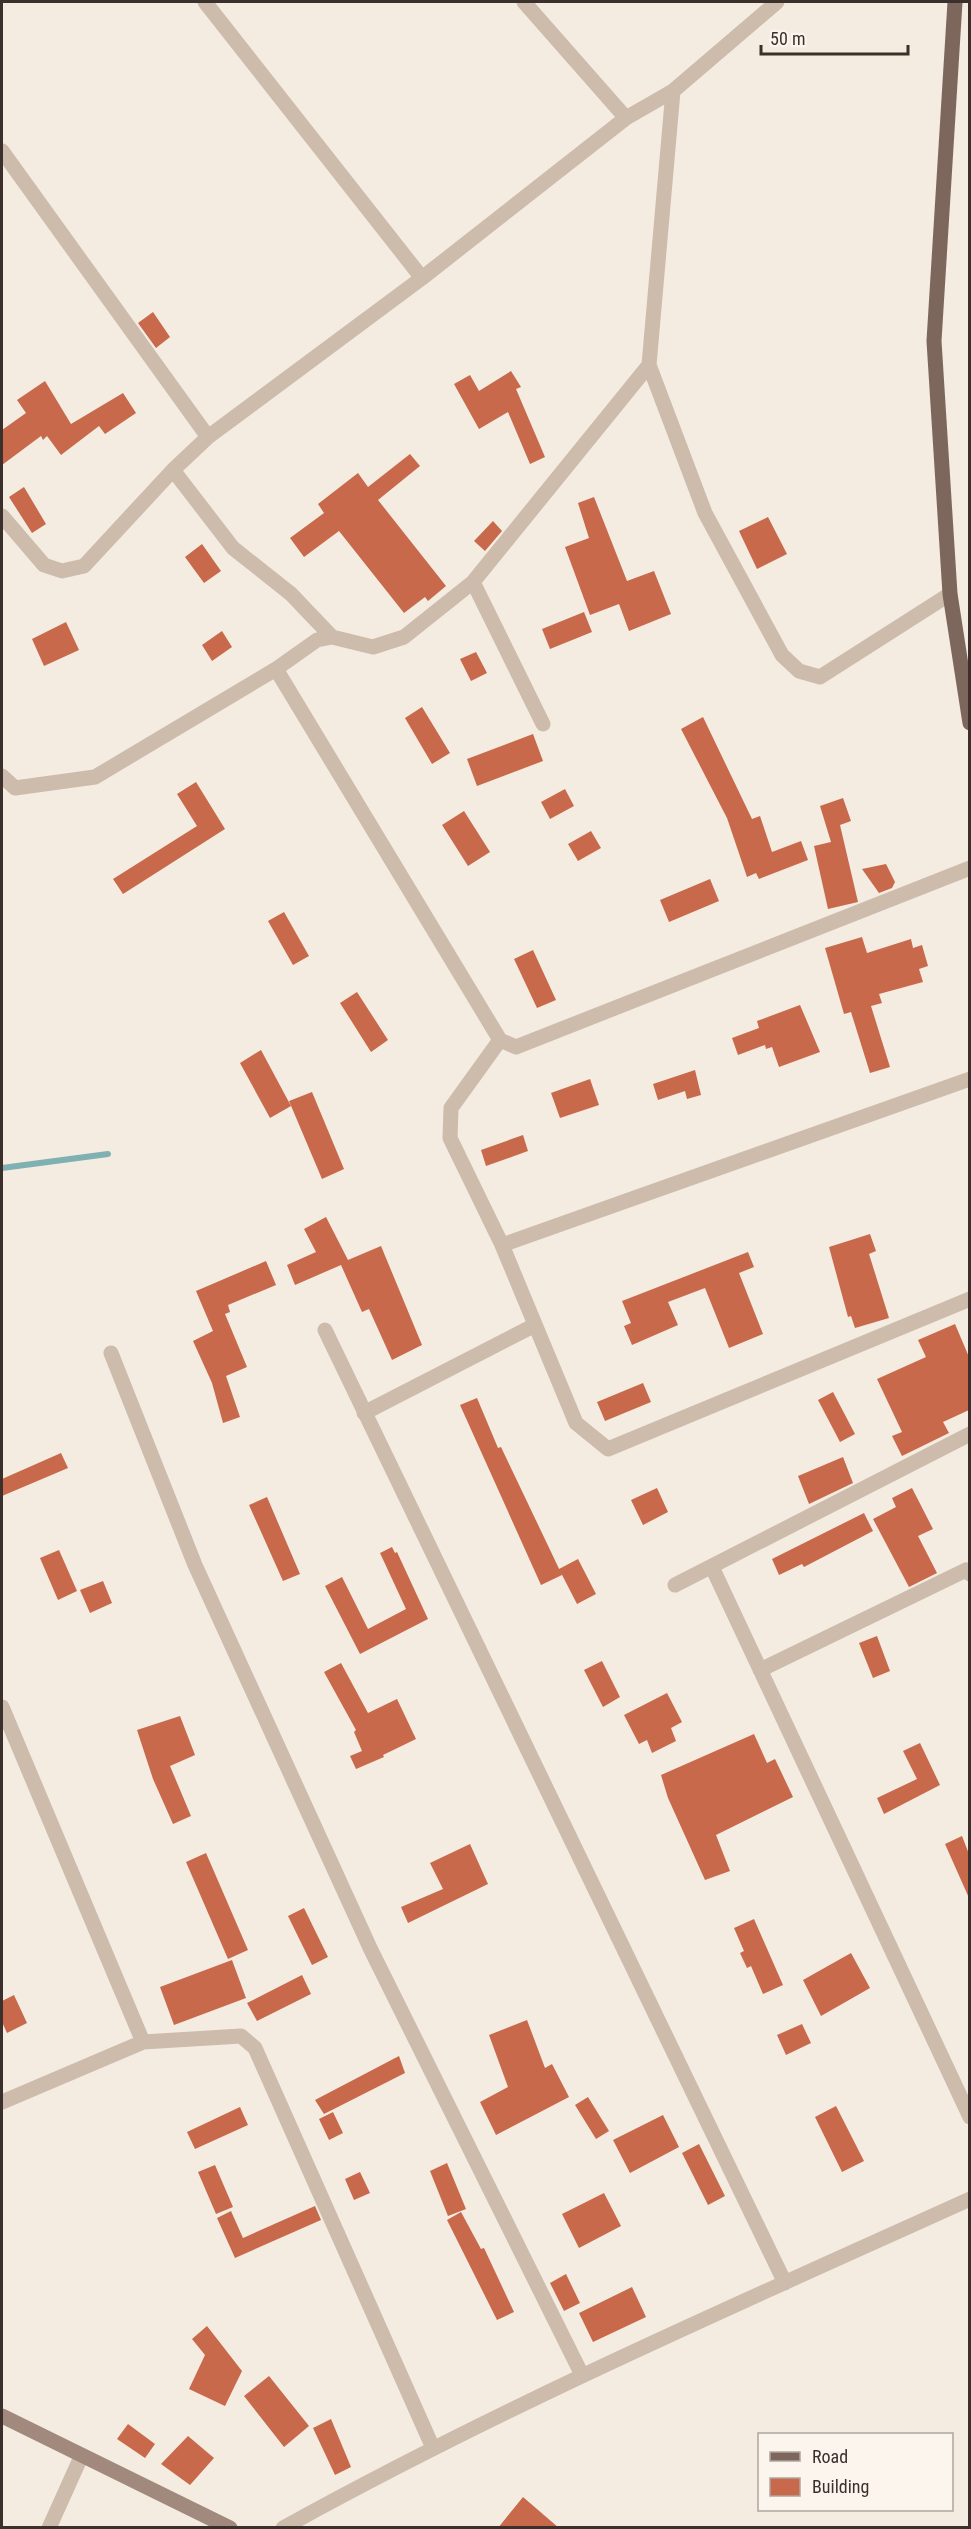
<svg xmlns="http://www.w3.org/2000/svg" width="971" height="2529" font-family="'Roboto Condensed',sans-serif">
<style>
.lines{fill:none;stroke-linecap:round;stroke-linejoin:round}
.stream{stroke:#7fb0b2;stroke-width:6}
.building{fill:#c8694b}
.street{stroke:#cdbbac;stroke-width:15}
.secondary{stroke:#a18a7d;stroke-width:15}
.primary{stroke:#7d675c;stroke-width:15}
</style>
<rect width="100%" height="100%" fill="#f4ebe1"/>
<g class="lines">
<path class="stream" d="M 2,1168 L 108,1154"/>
</g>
<path class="building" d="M 153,312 L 170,337 L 156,348 L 138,323 Z
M 511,371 L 521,387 L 516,389 L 545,457 L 530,464 L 508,412 L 479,429 L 454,384 L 470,375 L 479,391 Z
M 45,381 L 71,424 L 123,393 L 136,413 L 105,434 L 99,426 L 61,455 L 47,436 L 43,440 L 41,436 L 2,465 L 2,430 L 26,413 L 17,400 Z
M 410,454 L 420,466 L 378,500 L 446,586 L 428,601 L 425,597 L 404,613 L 339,531 L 304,557 L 290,538 L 324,513 L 318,504 L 358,473 L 368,487 Z
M 24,487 L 46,524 L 32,533 L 9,497 Z
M 594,497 L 627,581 L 654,571 L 671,614 L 629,631 L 619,604 L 590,615 L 565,547 L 589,538 L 578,503 Z
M 768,517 L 787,554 L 757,569 L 739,531 Z
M 493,521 L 502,531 L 485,551 L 474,541 Z
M 202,544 L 221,571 L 204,583 L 185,557 Z
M 584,612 L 592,632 L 550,649 L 542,629 Z
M 66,622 L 79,650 L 44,666 L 32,639 Z
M 222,631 L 232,647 L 212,661 L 202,645 Z
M 476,652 L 487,673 L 471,681 L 460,659 Z
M 422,707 L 450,753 L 432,764 L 405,718 Z
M 703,717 L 752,819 L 760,816 L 772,852 L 801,841 L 808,860 L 759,879 L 756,873 L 747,877 L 727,818 L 681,729 Z
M 533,734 L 543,761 L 477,786 L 467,759 Z
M 196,782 L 225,829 L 123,894 L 113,879 L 197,826 L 177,794 Z
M 565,789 L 574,806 L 550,819 L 541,802 Z
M 843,798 L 851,821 L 840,825 L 858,902 L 828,909 L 814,846 L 831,842 L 820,806 Z
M 464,811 L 490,852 L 468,866 L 442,825 Z
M 591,831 L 601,848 L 578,861 L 568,844 Z
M 886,864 L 895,882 L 892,888 L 879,893 L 862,869 Z
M 710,879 L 719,901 L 669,922 L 660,900 Z
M 284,912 L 309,956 L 293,965 L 268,921 Z
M 862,937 L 867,953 L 911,939 L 913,948 L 922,945 L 928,966 L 919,969 L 923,982 L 879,994 L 882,1003 L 871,1006 L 890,1067 L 870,1073 L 851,1012 L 844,1014 L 825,948 Z
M 533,950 L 556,1000 L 537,1008 L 514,959 Z
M 357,992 L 388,1040 L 371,1052 L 340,1003 Z
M 800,1005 L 820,1052 L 779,1067 L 772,1047 L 766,1049 L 765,1045 L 738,1055 L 732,1038 L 759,1028 L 757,1021 Z
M 261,1050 L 291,1106 L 270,1118 L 240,1063 Z
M 695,1070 L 701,1095 L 687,1099 L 685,1091 L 658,1100 L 653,1084 Z
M 590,1079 L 599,1105 L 560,1118 L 551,1093 Z
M 312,1092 L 344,1169 L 322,1179 L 289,1101 Z
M 523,1135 L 528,1151 L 486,1166 L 481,1150 Z
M 326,1217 L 348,1260 L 381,1246 L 422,1345 L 392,1360 L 369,1309 L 362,1312 L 341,1265 L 295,1285 L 287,1265 L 316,1252 L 304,1229 Z
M 870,1234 L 876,1251 L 869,1254 L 889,1318 L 855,1328 L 851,1316 L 848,1317 L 829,1247 Z
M 748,1252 L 754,1267 L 739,1273 L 763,1334 L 729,1348 L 705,1288 L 668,1302 L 678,1325 L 632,1345 L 624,1326 L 631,1323 L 622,1301 Z
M 266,1261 L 276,1285 L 228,1305 L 230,1312 L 225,1314 L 247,1367 L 226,1376 L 240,1417 L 223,1423 L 212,1383 L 193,1341 L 213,1331 L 196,1291 Z
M 955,1324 L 969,1357 L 969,1410 L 943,1422 L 949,1433 L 902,1456 L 892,1436 L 902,1432 L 877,1379 L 926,1357 L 918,1340 Z
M 643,1383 L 651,1402 L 605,1421 L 597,1402 Z
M 833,1392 L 855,1434 L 840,1442 L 818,1400 Z
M 477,1398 L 498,1448 L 501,1447 L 562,1575 L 541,1585 L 460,1405 Z
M 61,1453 L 68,1468 L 2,1496 L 2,1479 Z
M 843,1457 L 853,1483 L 809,1504 L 798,1476 Z
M 657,1488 L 668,1512 L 643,1525 L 631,1500 Z
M 912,1488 L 933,1529 L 918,1536 L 937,1573 L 909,1587 L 873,1519 L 896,1507 L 892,1498 Z
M 267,1497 L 300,1574 L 283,1581 L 249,1505 Z
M 864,1513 L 873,1531 L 804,1567 L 802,1564 L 779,1575 L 772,1559 Z
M 392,1547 L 395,1553 L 397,1552 L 428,1619 L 360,1654 L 325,1586 L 342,1577 L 368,1629 L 406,1609 L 380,1553 Z
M 59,1550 L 77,1591 L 58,1600 L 40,1558 Z
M 578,1559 L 596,1594 L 577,1604 L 559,1569 Z
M 103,1581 L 112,1603 L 90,1613 L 80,1590 Z
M 877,1636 L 890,1671 L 873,1678 L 859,1643 Z
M 602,1661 L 620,1697 L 603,1707 L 584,1670 Z
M 341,1663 L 368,1713 L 397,1699 L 416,1739 L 383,1755 L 384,1757 L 356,1769 L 350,1756 L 362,1751 L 354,1732 L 356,1730 L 324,1672 Z
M 667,1693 L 682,1722 L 671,1728 L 676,1741 L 652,1753 L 647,1740 L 639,1744 L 624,1715 Z
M 180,1716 L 195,1755 L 170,1766 L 191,1816 L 173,1824 L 153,1779 L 137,1730 Z
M 754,1734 L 767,1763 L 775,1759 L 793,1797 L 716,1835 L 730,1871 L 705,1880 L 668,1798 L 661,1775 Z
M 920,1743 L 940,1785 L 884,1814 L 877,1798 L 917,1779 L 903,1751 Z
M 962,1836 L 969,1854 L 969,1898 L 945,1844 Z
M 470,1844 L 488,1884 L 408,1923 L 401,1907 L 443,1889 L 430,1863 Z
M 206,1853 L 248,1950 L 228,1959 L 186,1862 Z
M 304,1908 L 328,1957 L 312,1965 L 288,1916 Z
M 754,1919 L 783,1985 L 763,1994 L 751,1966 L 747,1968 L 740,1953 L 744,1951 L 734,1928 Z
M 851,1953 L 870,1988 L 821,2016 L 803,1980 Z
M 232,1960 L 246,1998 L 174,2025 L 160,1987 Z
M 302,1975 L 311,1994 L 257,2021 L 247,2003 Z
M 14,1995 L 27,2023 L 7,2033 L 2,2022 L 2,2001 Z
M 527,2020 L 545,2068 L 552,2064 L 569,2097 L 496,2135 L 480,2102 L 508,2087 L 489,2035 Z
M 802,2024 L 811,2043 L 786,2055 L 777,2035 Z
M 399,2056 L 405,2073 L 324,2114 L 315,2100 Z
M 588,2097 L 609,2131 L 596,2139 L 575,2105 Z
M 836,2106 L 864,2161 L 842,2172 L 815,2117 Z
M 240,2107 L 248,2125 L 195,2149 L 187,2132 Z
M 333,2112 L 343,2133 L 329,2140 L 319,2119 Z
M 663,2115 L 679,2147 L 630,2173 L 613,2140 Z
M 699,2144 L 725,2196 L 708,2205 L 682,2153 Z
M 447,2163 L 466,2209 L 448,2216 L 430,2171 Z
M 215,2165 L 233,2207 L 216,2214 L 198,2172 Z
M 360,2172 L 370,2193 L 354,2200 L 345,2179 Z
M 604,2193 L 621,2226 L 579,2248 L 562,2214 Z
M 315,2206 L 321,2220 L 235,2258 L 217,2218 L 231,2211 L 243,2238 Z
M 461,2212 L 481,2249 L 484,2248 L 514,2312 L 497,2320 L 447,2220 Z
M 566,2274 L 580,2303 L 564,2311 L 550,2283 Z
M 632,2287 L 646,2317 L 593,2342 L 579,2313 Z
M 207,2326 L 242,2371 L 225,2406 L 189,2389 L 205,2355 L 192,2339 Z
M 269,2376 L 309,2426 L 284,2447 L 244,2396 Z
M 331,2419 L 351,2467 L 335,2475 L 313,2428 Z
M 128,2424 L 155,2444 L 145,2458 L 117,2439 Z
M 188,2436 L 214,2458 L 190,2485 L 161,2464 Z
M 523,2497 L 559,2528 L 498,2528 Z"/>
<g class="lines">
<path class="street" d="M 205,2 L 422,278
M 524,2 L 626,118
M 673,91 L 649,365 L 705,513 L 782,655 L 799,671 L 820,677 L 950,594
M 2,151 L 208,437
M 173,470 L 233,548 L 291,594 L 332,637
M 2,516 L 44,565 L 62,571 L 84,566 L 173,470 L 208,437 L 422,278 L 626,118 L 673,91 L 777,2
M 473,582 L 543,724
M 276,669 L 500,1040 L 516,1047 L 970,868
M 2,776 L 15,788 L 95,777 L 276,669 L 317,640 L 332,637 L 373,647 L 404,637 L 473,582 L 649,365
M 500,1040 L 451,1108 L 450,1138 L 502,1245 L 576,1423 L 608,1449 L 970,1299
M 502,1245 L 970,1079
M 325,1330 L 785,2283
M 111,1353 L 195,1565 L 371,1950 L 582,2375
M 364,1413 L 535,1325
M 712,1567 L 970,2117
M 675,1585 L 970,1434
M 760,1670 L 966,1570 L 970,1574
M 2,1707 L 143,2042
M 2,2102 L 143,2042 L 241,2036 L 255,2048 L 433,2448
M 49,2528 L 81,2457
M 283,2528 C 505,2405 738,2304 970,2199"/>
<path class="secondary" d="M 2,2416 L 230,2528"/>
<path class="primary" d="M 955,2 L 934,341 L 950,594 L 970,723"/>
</g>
<rect width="971" height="2529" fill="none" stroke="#3b302b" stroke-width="6"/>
<rect x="758" y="2433" width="195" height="78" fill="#fbf5ee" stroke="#aea6a0" stroke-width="1.5"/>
<rect x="770" y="2452" width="30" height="9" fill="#7d675c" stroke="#aea6a0" stroke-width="1.5"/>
<text x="812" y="2463" font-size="18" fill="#3b302b">Road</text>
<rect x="770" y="2478" width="30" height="18" fill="#c8694b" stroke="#aea6a0" stroke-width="1.5"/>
<text x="812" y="2493" font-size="18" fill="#3b302b">Building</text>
<path d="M761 45v9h147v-9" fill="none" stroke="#3b302b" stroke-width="3"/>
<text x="770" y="45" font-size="18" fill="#3b302b" stroke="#fbf5ee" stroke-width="4.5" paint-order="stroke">50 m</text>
</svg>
